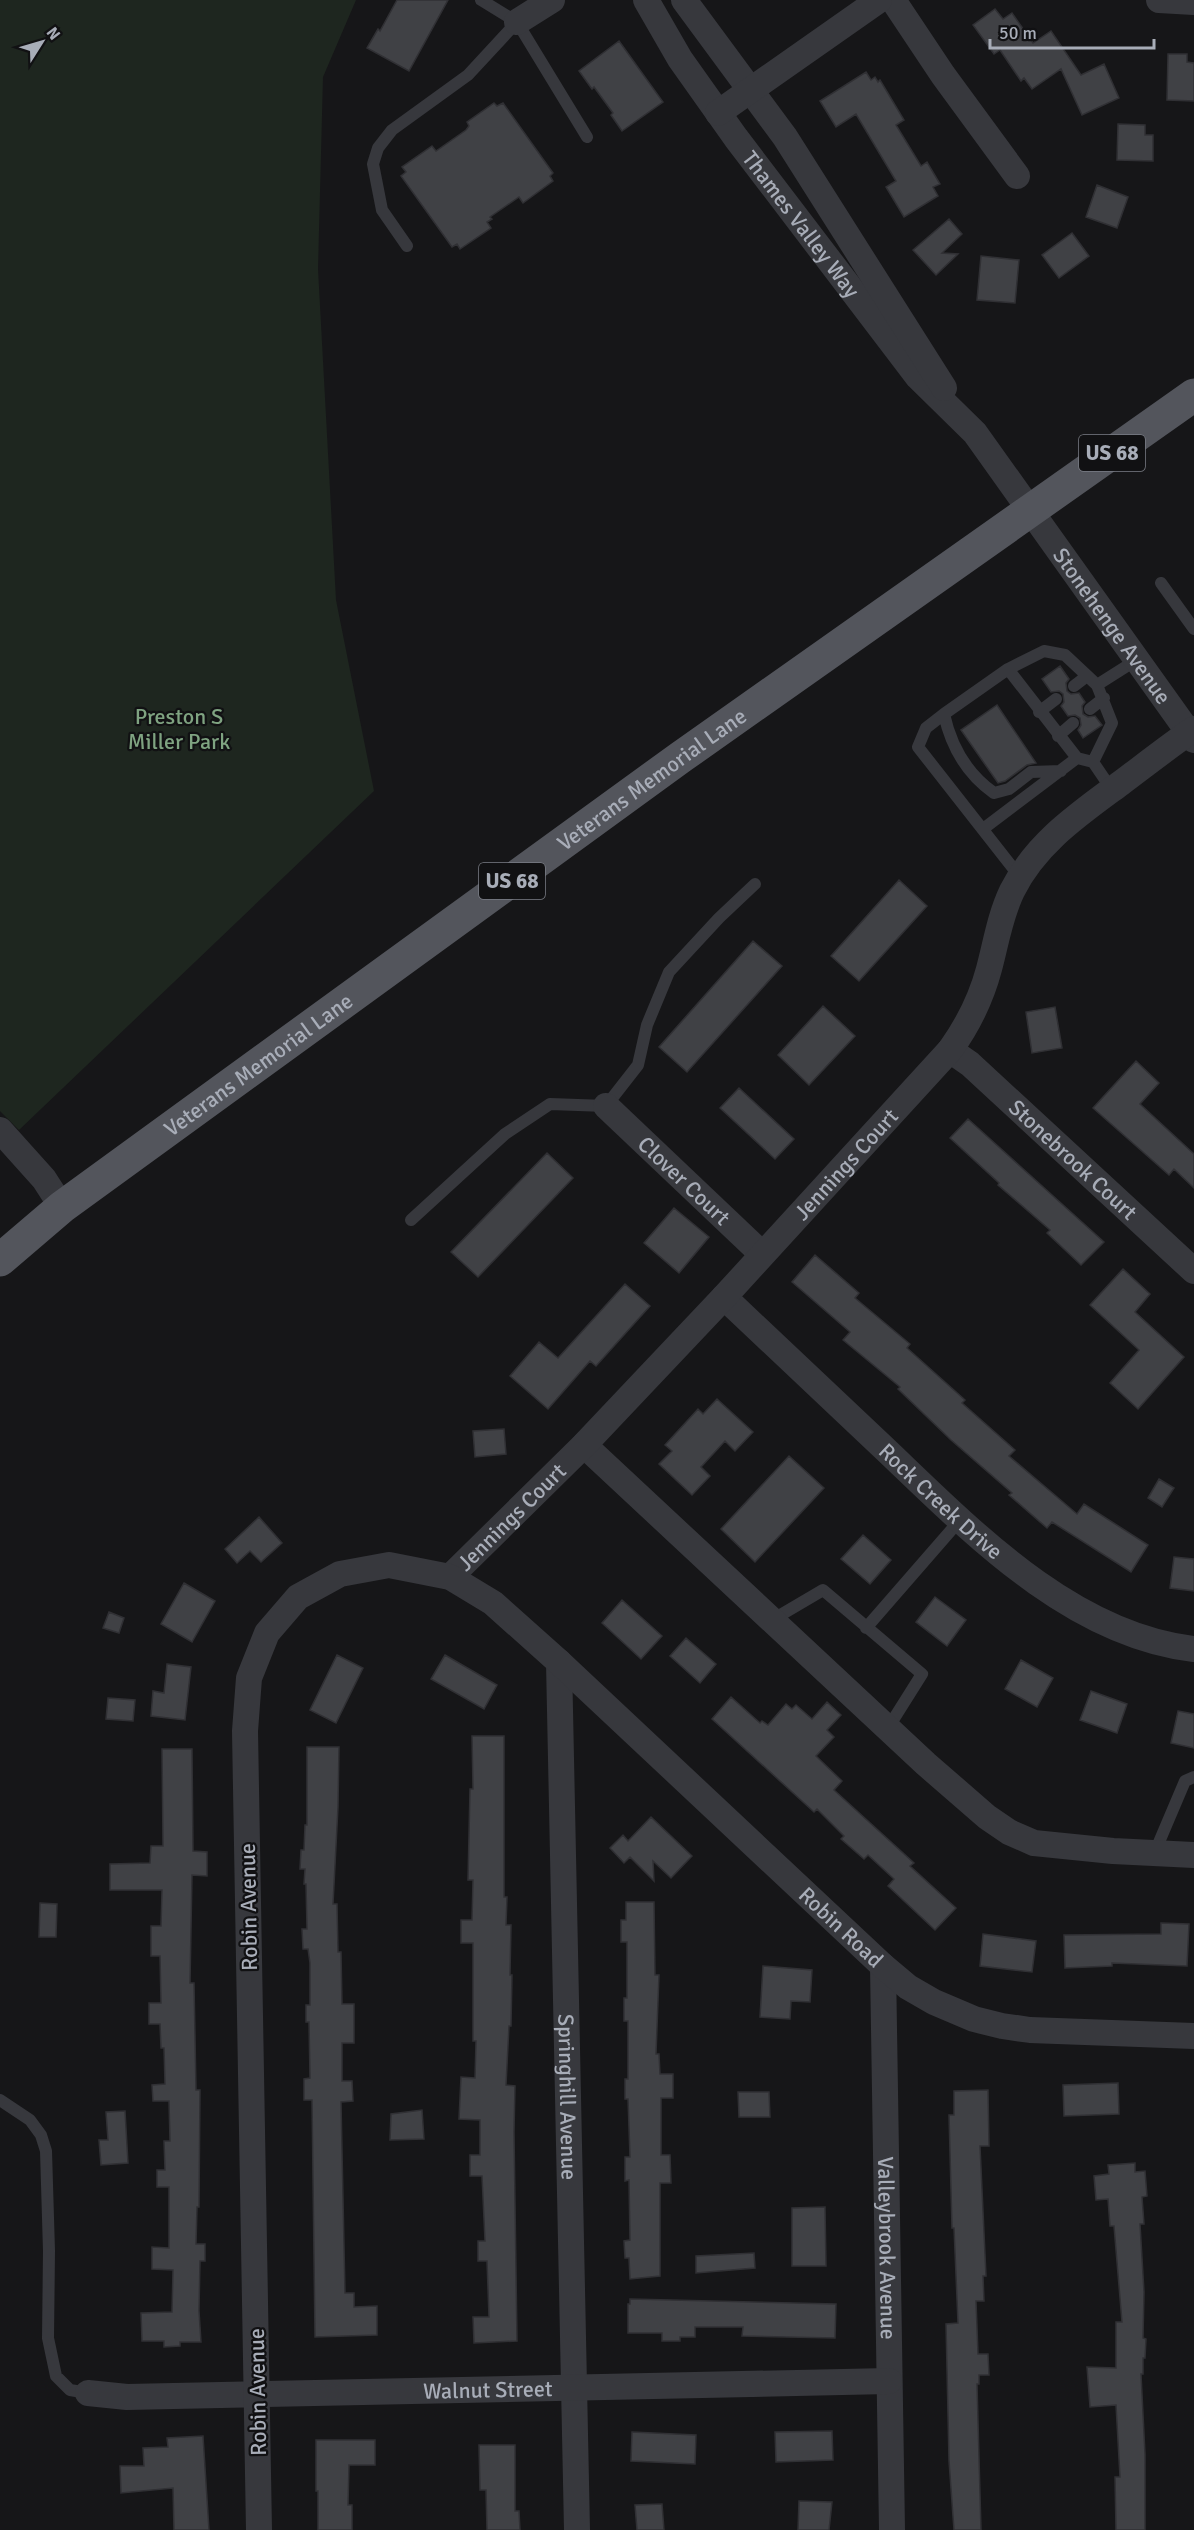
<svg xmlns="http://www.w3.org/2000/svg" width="1194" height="2530" font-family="Signika,sans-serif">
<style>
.green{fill:#1e261f}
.building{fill:#404145;stroke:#303034;stroke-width:1.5}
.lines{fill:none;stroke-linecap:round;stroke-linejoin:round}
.lane{stroke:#37383d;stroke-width:12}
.street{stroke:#37383d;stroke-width:26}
.primary{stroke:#53555c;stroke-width:33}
.labels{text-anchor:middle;stroke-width:4.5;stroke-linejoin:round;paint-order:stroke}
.shield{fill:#111113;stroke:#7b7e86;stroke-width:1.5}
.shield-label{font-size:21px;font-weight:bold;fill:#a8adb8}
.street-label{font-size:22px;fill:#a8adb8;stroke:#111113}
.park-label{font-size:22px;fill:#7fa381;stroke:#111113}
</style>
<rect width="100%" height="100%" fill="#161618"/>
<path class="green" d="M 0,0 L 356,0 L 323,77 L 318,269 L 336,600 L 374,791 L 19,1130 L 0,1111 Z"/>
<path class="building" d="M 397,0 L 448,0 L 409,71 L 367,48 L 378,29 L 380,31 Z
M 995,9 L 1003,19 L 1012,13 L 1033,43 L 1051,31 L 1081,75 L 1104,64 L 1119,98 L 1082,115 L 1061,69 L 1032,89 L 1024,78 L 1021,81 L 1000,50 L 994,54 L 973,25 Z
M 619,41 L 663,102 L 622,131 L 611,115 L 613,113 L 594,87 L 592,89 L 579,71 Z
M 1168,54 L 1187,54 L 1187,62 L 1194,63 L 1194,101 L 1167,100 Z
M 866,72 L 871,80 L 875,77 L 878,82 L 880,80 L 904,120 L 896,125 L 921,166 L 927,162 L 940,184 L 933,187 L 938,196 L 904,217 L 886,187 L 896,181 L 856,114 L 836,127 L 820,101 Z
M 494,103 L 497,106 L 503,103 L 553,173 L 550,176 L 553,181 L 523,203 L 519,197 L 490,217 L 492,219 L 487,222 L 491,228 L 460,249 L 457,244 L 452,247 L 401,176 L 406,172 L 402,167 L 432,146 L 436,151 L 466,130 L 469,126 L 467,122 Z
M 1118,124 L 1145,125 L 1145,135 L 1153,135 L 1153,161 L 1117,160 Z
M 1097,185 L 1128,197 L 1117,228 L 1086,217 Z
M 949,219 L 962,234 L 942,253 L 958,254 L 936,275 L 913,250 Z
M 1072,233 L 1089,256 L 1059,278 L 1042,255 Z
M 981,256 L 1019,260 L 1015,303 L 977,300 Z
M 1060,666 L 1069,679 L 1066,683 L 1067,691 L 1071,694 L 1079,693 L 1085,702 L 1082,706 L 1083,714 L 1088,717 L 1095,716 L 1102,725 L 1083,738 L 1078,730 L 1081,725 L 1080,718 L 1075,715 L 1068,716 L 1061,706 L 1064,702 L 1063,694 L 1059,691 L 1051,692 L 1042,679 Z
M 997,705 L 1036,763 L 1027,765 L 1005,781 L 998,783 L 961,730 Z
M 899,880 L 927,906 L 859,981 L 831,956 Z
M 753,941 L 782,966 L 687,1072 L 659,1047 Z
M 823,1006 L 855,1036 L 809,1085 L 778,1055 Z
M 1055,1007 L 1062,1048 L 1032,1053 L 1026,1012 Z
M 1136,1061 L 1159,1083 L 1140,1104 L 1194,1154 L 1194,1188 L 1174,1169 L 1169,1175 L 1093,1108 Z
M 739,1088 L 794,1139 L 775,1159 L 720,1108 Z
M 968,1119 L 1104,1242 L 1081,1265 L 1047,1233 L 1050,1230 L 998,1185 L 999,1183 L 950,1138 Z
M 547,1153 L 573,1178 L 478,1277 L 451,1252 Z
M 674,1208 L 709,1237 L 679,1273 L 644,1243 Z
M 815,1255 L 859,1293 L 855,1298 L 910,1344 L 907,1348 L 965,1400 L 962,1403 L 1015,1450 L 1009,1456 L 1077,1514 L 1084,1504 L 1148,1545 L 1131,1572 L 1052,1522 L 1047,1528 L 1009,1495 L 1012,1493 L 951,1440 L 898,1389 L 900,1387 L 843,1340 L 850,1332 L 792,1282 Z
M 1123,1269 L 1150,1294 L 1135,1312 L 1184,1357 L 1138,1409 L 1110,1383 L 1139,1350 L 1090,1305 Z
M 625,1284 L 650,1306 L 596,1366 L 590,1361 L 548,1409 L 510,1376 L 539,1342 L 558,1358 Z
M 717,1399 L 753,1432 L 735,1451 L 725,1441 L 701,1467 L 710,1476 L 692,1495 L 659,1464 L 672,1451 L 665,1445 L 698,1409 L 703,1414 Z
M 504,1429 L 506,1454 L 475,1457 L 473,1431 Z
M 789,1456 L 824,1488 L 755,1562 L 721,1529 Z
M 1159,1479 L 1174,1488 L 1162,1507 L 1148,1498 Z
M 259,1517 L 282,1543 L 261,1562 L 250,1551 L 237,1563 L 225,1549 Z
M 863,1535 L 891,1560 L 870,1584 L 841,1559 Z
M 1174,1557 L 1194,1559 L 1194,1591 L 1170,1588 Z
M 184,1583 L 215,1601 L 192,1642 L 161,1624 Z
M 935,1597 L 966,1620 L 947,1646 L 916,1622 Z
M 622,1600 L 662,1636 L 641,1659 L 602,1623 Z
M 109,1612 L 124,1618 L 119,1633 L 103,1628 Z
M 686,1638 L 716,1664 L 700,1683 L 670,1656 Z
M 337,1655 L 363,1668 L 336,1723 L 310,1710 Z
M 445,1655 L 497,1685 L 484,1709 L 431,1679 Z
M 1021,1660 L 1053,1678 L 1037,1707 L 1005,1689 Z
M 167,1664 L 191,1667 L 185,1720 L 151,1716 L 153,1691 L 164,1693 Z
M 1091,1691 L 1127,1704 L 1117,1733 L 1080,1720 Z
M 731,1697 L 760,1723 L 762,1721 L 768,1725 L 786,1704 L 792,1709 L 796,1705 L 812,1719 L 827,1702 L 841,1715 L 827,1730 L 834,1737 L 816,1756 L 842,1781 L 834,1790 L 914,1863 L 910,1866 L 956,1908 L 935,1930 L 888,1886 L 894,1879 L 868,1855 L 864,1859 L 841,1839 L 844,1836 L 817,1809 L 814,1812 L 712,1719 Z
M 108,1698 L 135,1700 L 133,1721 L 106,1719 Z
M 1178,1711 L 1194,1714 L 1194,1748 L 1171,1743 Z
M 472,1736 L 504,1736 L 504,1897 L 507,1897 L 506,1925 L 511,1925 L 510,1975 L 512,1975 L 511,2026 L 509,2026 L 506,2085 L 515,2086 L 514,2132 L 517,2341 L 474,2343 L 473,2317 L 489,2317 L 487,2261 L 478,2261 L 478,2241 L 485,2241 L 482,2176 L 470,2176 L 470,2155 L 480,2155 L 480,2120 L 459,2119 L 461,2077 L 475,2078 L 476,2041 L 473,2041 L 473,1943 L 461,1943 L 461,1920 L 472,1920 L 473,1880 L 468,1880 L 470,1789 L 473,1789 Z
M 307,1747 L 339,1747 L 338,1807 L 333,1904 L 337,1904 L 338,1952 L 341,1952 L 342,2004 L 354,2004 L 354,2043 L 342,2043 L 342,2081 L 352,2081 L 353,2101 L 341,2102 L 345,2293 L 354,2293 L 354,2307 L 377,2306 L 377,2335 L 315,2337 L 312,2100 L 304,2100 L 304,2079 L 310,2078 L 309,2022 L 306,2022 L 306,2005 L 310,2005 L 310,1963 L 308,1949 L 303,1949 L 302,1929 L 307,1929 L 306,1884 L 304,1884 L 305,1869 L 300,1869 L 301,1850 L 304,1850 L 305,1825 L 307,1825 Z
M 162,1749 L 192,1749 L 193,1851 L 207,1852 L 207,1876 L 192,1875 L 190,1983 L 194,1983 L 196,2090 L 200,2090 L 199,2207 L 197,2207 L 196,2244 L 205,2244 L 205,2261 L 200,2261 L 199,2311 L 201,2342 L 180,2342 L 180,2346 L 164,2347 L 164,2341 L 142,2341 L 141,2313 L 172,2312 L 173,2270 L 152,2269 L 152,2247 L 169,2248 L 169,2187 L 157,2187 L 157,2170 L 165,2170 L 164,2141 L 170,2141 L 169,2101 L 153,2101 L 152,2085 L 165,2084 L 164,2048 L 161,2048 L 160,2024 L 149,2024 L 149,2003 L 161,2003 L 160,1956 L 151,1956 L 151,1926 L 161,1926 L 162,1890 L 110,1890 L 110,1864 L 150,1863 L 151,1846 L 163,1846 Z
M 651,1817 L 692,1856 L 671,1878 L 653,1861 L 654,1881 L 630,1857 L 624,1863 L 610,1848 L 623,1835 L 628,1841 Z
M 626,1902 L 654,1902 L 655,1975 L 659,1975 L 656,2054 L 659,2054 L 660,2074 L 673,2074 L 673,2098 L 661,2098 L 661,2155 L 670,2155 L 671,2183 L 660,2183 L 660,2276 L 630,2279 L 629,2258 L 625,2258 L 624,2241 L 630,2240 L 629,2180 L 625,2181 L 625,2157 L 630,2157 L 628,2099 L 625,2099 L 625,2079 L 628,2079 L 628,2021 L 624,2021 L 624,1998 L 627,1998 L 627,1942 L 621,1942 L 621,1920 L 626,1920 Z
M 40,1903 L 57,1904 L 56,1937 L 39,1937 Z
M 1161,1923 L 1189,1924 L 1187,1966 L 1112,1963 L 1112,1966 L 1065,1968 L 1064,1935 L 1161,1934 Z
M 983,1934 L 1036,1941 L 1032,1972 L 980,1966 Z
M 763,1966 L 812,1970 L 810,2002 L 791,2001 L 790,2019 L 760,2017 Z
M 1118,2083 L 1119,2114 L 1064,2116 L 1063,2085 Z
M 988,2090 L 989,2146 L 980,2146 L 986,2276 L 983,2276 L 984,2301 L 976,2301 L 978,2354 L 988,2354 L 989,2375 L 979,2375 L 979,2384 L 977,2384 L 981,2530 L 954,2530 L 949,2461 L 946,2324 L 958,2323 L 954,2228 L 952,2228 L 949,2115 L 954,2115 L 954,2091 Z
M 738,2092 L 769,2092 L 770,2117 L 739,2117 Z
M 422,2110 L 424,2139 L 390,2140 L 391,2114 Z
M 125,2111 L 128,2163 L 101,2165 L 99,2140 L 108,2140 L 106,2112 Z
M 1135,2163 L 1135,2172 L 1145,2171 L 1147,2196 L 1142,2197 L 1144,2224 L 1140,2224 L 1144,2292 L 1143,2338 L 1146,2339 L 1145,2358 L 1143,2358 L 1143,2374 L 1141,2374 L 1145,2454 L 1145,2530 L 1116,2530 L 1115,2477 L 1120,2477 L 1116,2405 L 1090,2407 L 1087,2367 L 1116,2368 L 1116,2322 L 1122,2322 L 1114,2226 L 1110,2226 L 1108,2199 L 1096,2200 L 1094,2176 L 1109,2174 L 1108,2165 Z
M 825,2207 L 826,2266 L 792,2266 L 792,2208 Z
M 754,2253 L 755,2268 L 696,2273 L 696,2256 Z
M 630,2299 L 836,2304 L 835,2338 L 742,2336 L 743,2327 L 695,2327 L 695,2337 L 680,2337 L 680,2341 L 662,2341 L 662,2333 L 628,2333 L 628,2304 L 630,2304 Z
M 832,2431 L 833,2460 L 776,2462 L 775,2432 Z
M 632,2432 L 696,2435 L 695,2464 L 631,2461 Z
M 203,2436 L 209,2530 L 174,2530 L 173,2488 L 121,2493 L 120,2466 L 144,2466 L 143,2448 L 168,2447 L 167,2438 Z
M 316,2440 L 375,2440 L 375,2465 L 349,2465 L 348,2505 L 352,2505 L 352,2530 L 318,2530 L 318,2491 L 316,2491 Z
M 479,2445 L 515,2445 L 515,2511 L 519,2511 L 520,2530 L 487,2530 L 486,2490 L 480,2490 Z
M 799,2501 L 832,2502 L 829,2530 L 798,2530 Z
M 662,2504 L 664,2530 L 637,2530 L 635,2505 Z"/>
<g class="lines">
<path class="lane" d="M 481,0 L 517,22 L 587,137
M 407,246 L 382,210 L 373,164 L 378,148 L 392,130 L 468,75 L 517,22
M 1161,583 L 1194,629
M 1008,669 L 1077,758
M 1074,686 L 1087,676
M 1090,709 L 1104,698
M 1039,712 L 1056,699
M 944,714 C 951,746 967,774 994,793 L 1009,789 L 1031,772 L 1061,771
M 1058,736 L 1073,723
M 1093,762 L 1112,723 L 1097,685
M 983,829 L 1077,758 L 1093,762 L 1112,790
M 1020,877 L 918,747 L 926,728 L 944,714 L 1008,669 L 1044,651 L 1065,655 L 1097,685 L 1138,659
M 411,1220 L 505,1134 L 550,1104 L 606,1106 L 638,1065 L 647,1025 L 669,972 L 719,918 L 755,884
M 772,1620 L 823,1590 L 922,1674 L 888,1728
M 866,1628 L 960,1520
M 1154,1854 L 1185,1781 L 1194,1777
M 0,2100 L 30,2120 L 41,2135 L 46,2151 L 49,2251 L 48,2338 L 56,2376 L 70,2390 L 88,2393"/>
<g class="street">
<path id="s1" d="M 646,0 L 680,59 L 736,138 L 918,377 L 975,433 L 1194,740"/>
<path d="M 684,0 L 785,137 L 944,388"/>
<path d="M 893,0 L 943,75 L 1017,176"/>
<path d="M 1159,0 L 1194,2"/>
<path d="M 517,22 L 552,0"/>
<path d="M 718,113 L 879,0"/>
<path id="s2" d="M 950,1050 L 970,1064 L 1194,1271"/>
<path id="s3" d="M 606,1106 L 762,1254"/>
<path d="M 0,1130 L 44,1179 L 62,1207"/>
<path id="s4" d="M 724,1297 C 778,1348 832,1399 886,1450 C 971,1531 1071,1635 1194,1649"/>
<path d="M 584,1445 L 926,1764 L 987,1817 L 1009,1832 L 1034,1843 L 1113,1851 L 1194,1855"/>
<path id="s5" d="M 450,1577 L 584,1445 L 724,1297 L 950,1050 C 968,1025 981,999 989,969 C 996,943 1000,916 1012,891 C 1036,843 1079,814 1121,783 C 1145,765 1169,746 1194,729"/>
<path id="s6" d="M 559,1662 L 577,2530"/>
<path id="s7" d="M 883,1966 L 892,2530"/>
<path id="s8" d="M 88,2393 L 127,2397 L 889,2381"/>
<path id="s9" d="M 259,2530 L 245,1731 L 249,1678 L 267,1633 L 298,1597 L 340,1574 L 389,1565 L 450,1577 L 493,1603 L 559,1662 L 883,1966 L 908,1987 L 934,2002 L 974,2019 L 1002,2026 L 1030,2030 L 1194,2036"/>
</g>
<path class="primary" id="s10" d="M 0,1260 L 62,1207 L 681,757 L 1194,395"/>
</g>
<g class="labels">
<g class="shield">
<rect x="1079" y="435" width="66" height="36" rx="4.5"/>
<rect x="479" y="863" width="66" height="36" rx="4.5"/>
</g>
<g class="shield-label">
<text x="1112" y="460">US 68</text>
<text x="512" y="888">US 68</text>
</g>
<g class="street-label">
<text dy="8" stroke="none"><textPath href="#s1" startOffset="273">Thames Valley Way</textPath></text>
<text dy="8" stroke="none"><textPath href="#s1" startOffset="782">Stonehenge Avenue</textPath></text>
<text dy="8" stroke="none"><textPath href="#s10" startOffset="810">Veterans Memorial Lane</textPath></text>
<text dy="8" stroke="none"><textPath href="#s10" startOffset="324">Veterans Memorial Lane</textPath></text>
<text dy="8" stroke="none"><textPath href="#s2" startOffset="165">Stonebrook Court</textPath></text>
<text dy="8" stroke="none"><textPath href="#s5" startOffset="572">Jennings Court</textPath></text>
<text dy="8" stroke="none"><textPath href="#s3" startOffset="108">Clover Court</textPath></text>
<text dy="8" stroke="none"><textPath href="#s4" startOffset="298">Rock Creek Drive</textPath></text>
<text dy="8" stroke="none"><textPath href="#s5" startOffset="86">Jennings Court</textPath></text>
<text transform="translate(248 1907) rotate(-91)" y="8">Robin Avenue</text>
<text dy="8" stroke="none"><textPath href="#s9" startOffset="1634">Robin Road</textPath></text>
<text dy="8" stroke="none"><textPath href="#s6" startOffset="435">Springhill Avenue</textPath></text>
<text dy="8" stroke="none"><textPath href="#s7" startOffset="282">Valleybrook Avenue</textPath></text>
<text dy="8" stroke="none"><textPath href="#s8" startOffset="400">Walnut Street</textPath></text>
<text transform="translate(257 2392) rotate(-91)" y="8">Robin Avenue</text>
</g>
<g class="park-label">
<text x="179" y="724">Preston S<tspan x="179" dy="25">Miller Park</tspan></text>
</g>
</g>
<g transform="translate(42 42) rotate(53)" stroke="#111113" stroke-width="4.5" paint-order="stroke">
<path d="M0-4.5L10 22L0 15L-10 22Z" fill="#a8adb8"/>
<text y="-9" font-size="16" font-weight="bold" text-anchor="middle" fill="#a8adb8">N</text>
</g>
<path d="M990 39v9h164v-9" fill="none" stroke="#a8adb8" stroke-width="3"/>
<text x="999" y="39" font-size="18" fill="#a8adb8" stroke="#111113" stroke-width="4.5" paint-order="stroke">50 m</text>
</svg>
